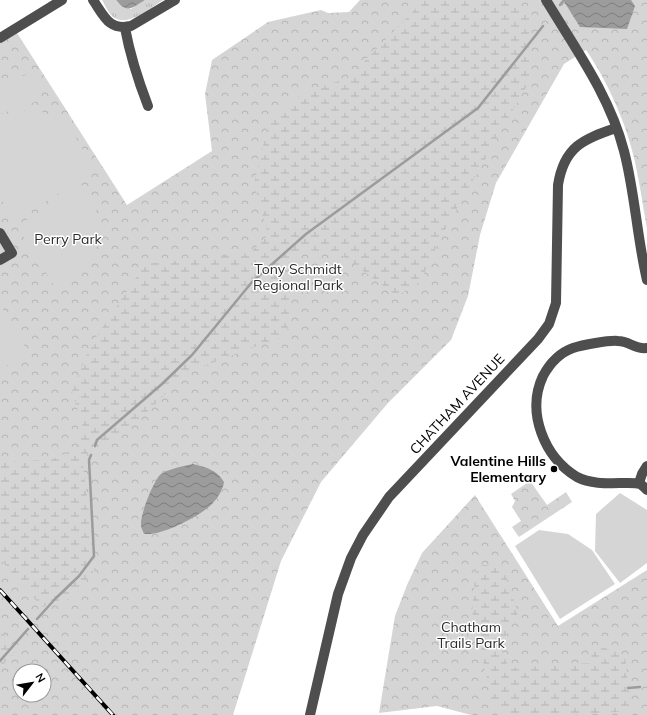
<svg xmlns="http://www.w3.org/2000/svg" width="647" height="715" font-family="Mulish,sans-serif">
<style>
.grass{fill:url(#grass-tufts)}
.forest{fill:url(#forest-crowns);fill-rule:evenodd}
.wetland{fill:url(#wetland-marsh)}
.pitch{fill:#d5d5d5}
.water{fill:url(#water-waves)}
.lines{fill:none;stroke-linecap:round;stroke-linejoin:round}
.stream{stroke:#9c9c9c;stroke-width:2.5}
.minor{stroke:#4e4e4e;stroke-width:10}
.rail-casing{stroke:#000;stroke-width:4}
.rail{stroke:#fff;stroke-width:2.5;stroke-dasharray:8;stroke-linecap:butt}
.poi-dot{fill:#000;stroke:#fff;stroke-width:1.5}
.labels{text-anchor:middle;stroke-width:3;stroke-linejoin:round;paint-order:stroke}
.park-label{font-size:14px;fill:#2c2c2c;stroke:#fff}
.street-label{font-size:14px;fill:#000;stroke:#fff}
.poi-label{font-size:14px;font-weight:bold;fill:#000;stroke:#fff;text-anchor:end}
</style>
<defs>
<pattern id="grass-tufts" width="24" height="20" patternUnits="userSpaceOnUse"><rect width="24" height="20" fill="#d5d5d5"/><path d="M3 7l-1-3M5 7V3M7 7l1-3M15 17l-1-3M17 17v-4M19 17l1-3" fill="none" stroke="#b5b5b5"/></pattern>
<pattern id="forest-crowns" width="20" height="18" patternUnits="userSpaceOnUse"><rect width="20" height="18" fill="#d5d5d5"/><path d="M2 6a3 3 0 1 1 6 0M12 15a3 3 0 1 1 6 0" fill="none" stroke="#b5b5b5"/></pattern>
<pattern id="wetland-marsh" width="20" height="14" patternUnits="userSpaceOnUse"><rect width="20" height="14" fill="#d5d5d5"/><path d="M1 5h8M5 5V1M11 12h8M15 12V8" fill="none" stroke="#b5b5b5"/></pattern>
<pattern id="water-waves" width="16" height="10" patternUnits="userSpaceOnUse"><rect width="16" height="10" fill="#9c9c9c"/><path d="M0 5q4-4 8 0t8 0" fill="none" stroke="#7d7d7d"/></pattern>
</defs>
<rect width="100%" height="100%" fill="#fff"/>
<path class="grass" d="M 102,0 L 116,0 L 119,4 L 131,9 L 145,0 L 163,0 C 150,8 127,29 112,16 C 108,12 105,5 102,0 Z"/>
<path class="forest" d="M 360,0 L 647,0 L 647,229 C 643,207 640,184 635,162 C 627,125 608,82 586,50 L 564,64 L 496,183 L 480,235 L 468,296 L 451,340 L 388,403 L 321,482 L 281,561 L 233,715 L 0,715 L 0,43 L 17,33 L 127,205 L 212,151 L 205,94 L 212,60 L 268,22 L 321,10 L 328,13 L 349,12 ZM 20,671 L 44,671 L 44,695 L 20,695 Z
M 530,481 L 547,505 L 566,492 L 572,502 L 519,537 L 512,527 L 521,521 L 512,507 L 515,501 L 511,494 Z
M 475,495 L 558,626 L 647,570 L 647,715 L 471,715 L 437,706 L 379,713 L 395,616 L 407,585 L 422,553 Z"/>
<path class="wetland" d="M 424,0 L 514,0 L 529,14 L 529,82 L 442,235 L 420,282 L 397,296 L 340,254 L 308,250 L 293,260 L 287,335 L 188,372 L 117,441 L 91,444 L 83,467 L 96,568 L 72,598 L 42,607 L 0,559 L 0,459 L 12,462 L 54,459 L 77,447 L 84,432 L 72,391 L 90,346 L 145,264 L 250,253 L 268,235 L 254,184 L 268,124 L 302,93 L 348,78 Z
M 476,565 L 502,565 L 518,613 L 500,647 L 509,668 L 590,663 L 593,649 L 602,647 L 625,656 L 631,711 L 571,715 L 504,715 L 492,702 L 472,612 Z
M 0,629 L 17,650 L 0,668 Z"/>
<path class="pitch" d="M 29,74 C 39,77 43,96 35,102 L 0,114 L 0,83 Z
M 36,110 L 53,116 L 70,128 L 95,170 L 15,221 L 0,197 L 0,117 L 18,111 Z
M 83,185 C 86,190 91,195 93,200 C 101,219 101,246 90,264 C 83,276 70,285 58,292 L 17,226 Z
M 0,304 L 27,350 C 22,362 12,364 0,367 Z
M 620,493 L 647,510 L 647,563 L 620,583 L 595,551 L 596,514 Z
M 539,530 L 568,534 L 592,550 L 615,584 L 560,619 L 515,546 Z"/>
<path class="water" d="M 116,0 L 145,0 C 132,8 127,14 116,0 Z
M 563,0 L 631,0 L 635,6 L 627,29 L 580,27 Z
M 193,464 C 206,467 217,470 224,482 C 223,489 218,498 212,504 C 201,515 172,530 156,533 C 153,534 148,534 144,534 C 143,531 141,528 141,525 C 140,515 153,482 160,475 C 167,469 184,466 193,464 Z"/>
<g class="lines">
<path class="stream" d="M 560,5 L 564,0
M 95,446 L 97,440 L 162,384 L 192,355 L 252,282 L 306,234 L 478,108 L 543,26
M 37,619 L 55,599 L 79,576 L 94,556 L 89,460 L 91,455
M 0,661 L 28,629
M 628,688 L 640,687"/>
<path class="minor" d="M 93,0 C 104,16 109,31 131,26 L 175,0
M 546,0 C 575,48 610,96 624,151 C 635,193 637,238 647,280
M 125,28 C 130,55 138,80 148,106
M 0,38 L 62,0
M 0,233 L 12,253 L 0,260
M 647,348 C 636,350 629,341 618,341 C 609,340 582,345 573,348 C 559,353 550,363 543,376 C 526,412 544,457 577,477 C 592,485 612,483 628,483 C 631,483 637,483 640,484 C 642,485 645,488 647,490
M 639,483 L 642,474 L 647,466
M 310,715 L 338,594 L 351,558 L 363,535 L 389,497 L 538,339 L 549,324 L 556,303 L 558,185 C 564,147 583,139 616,128"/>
<defs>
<path id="rail" d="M 0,590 L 113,715"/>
</defs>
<use href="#rail" class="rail-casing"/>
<use href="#rail" class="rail"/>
</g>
<circle class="poi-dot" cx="554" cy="469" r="4"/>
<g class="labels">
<g class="park-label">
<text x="68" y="244">Perry Park</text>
<text x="298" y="274">Tony Schmidt<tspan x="298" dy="16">Regional Park</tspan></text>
<text x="471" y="632">Chatham<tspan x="471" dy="16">Trails Park</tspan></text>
</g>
<g class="street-label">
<text transform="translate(457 404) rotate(-47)" y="5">CHATHAM AVENUE</text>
</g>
<g class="poi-label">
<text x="546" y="466">Valentine Hills<tspan x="546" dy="16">Elementary</tspan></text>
</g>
</g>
<g transform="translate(32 683) rotate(59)"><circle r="19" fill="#ffffff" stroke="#999999"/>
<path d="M0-3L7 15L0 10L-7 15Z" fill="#000000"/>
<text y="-6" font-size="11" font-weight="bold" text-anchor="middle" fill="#000000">N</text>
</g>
</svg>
